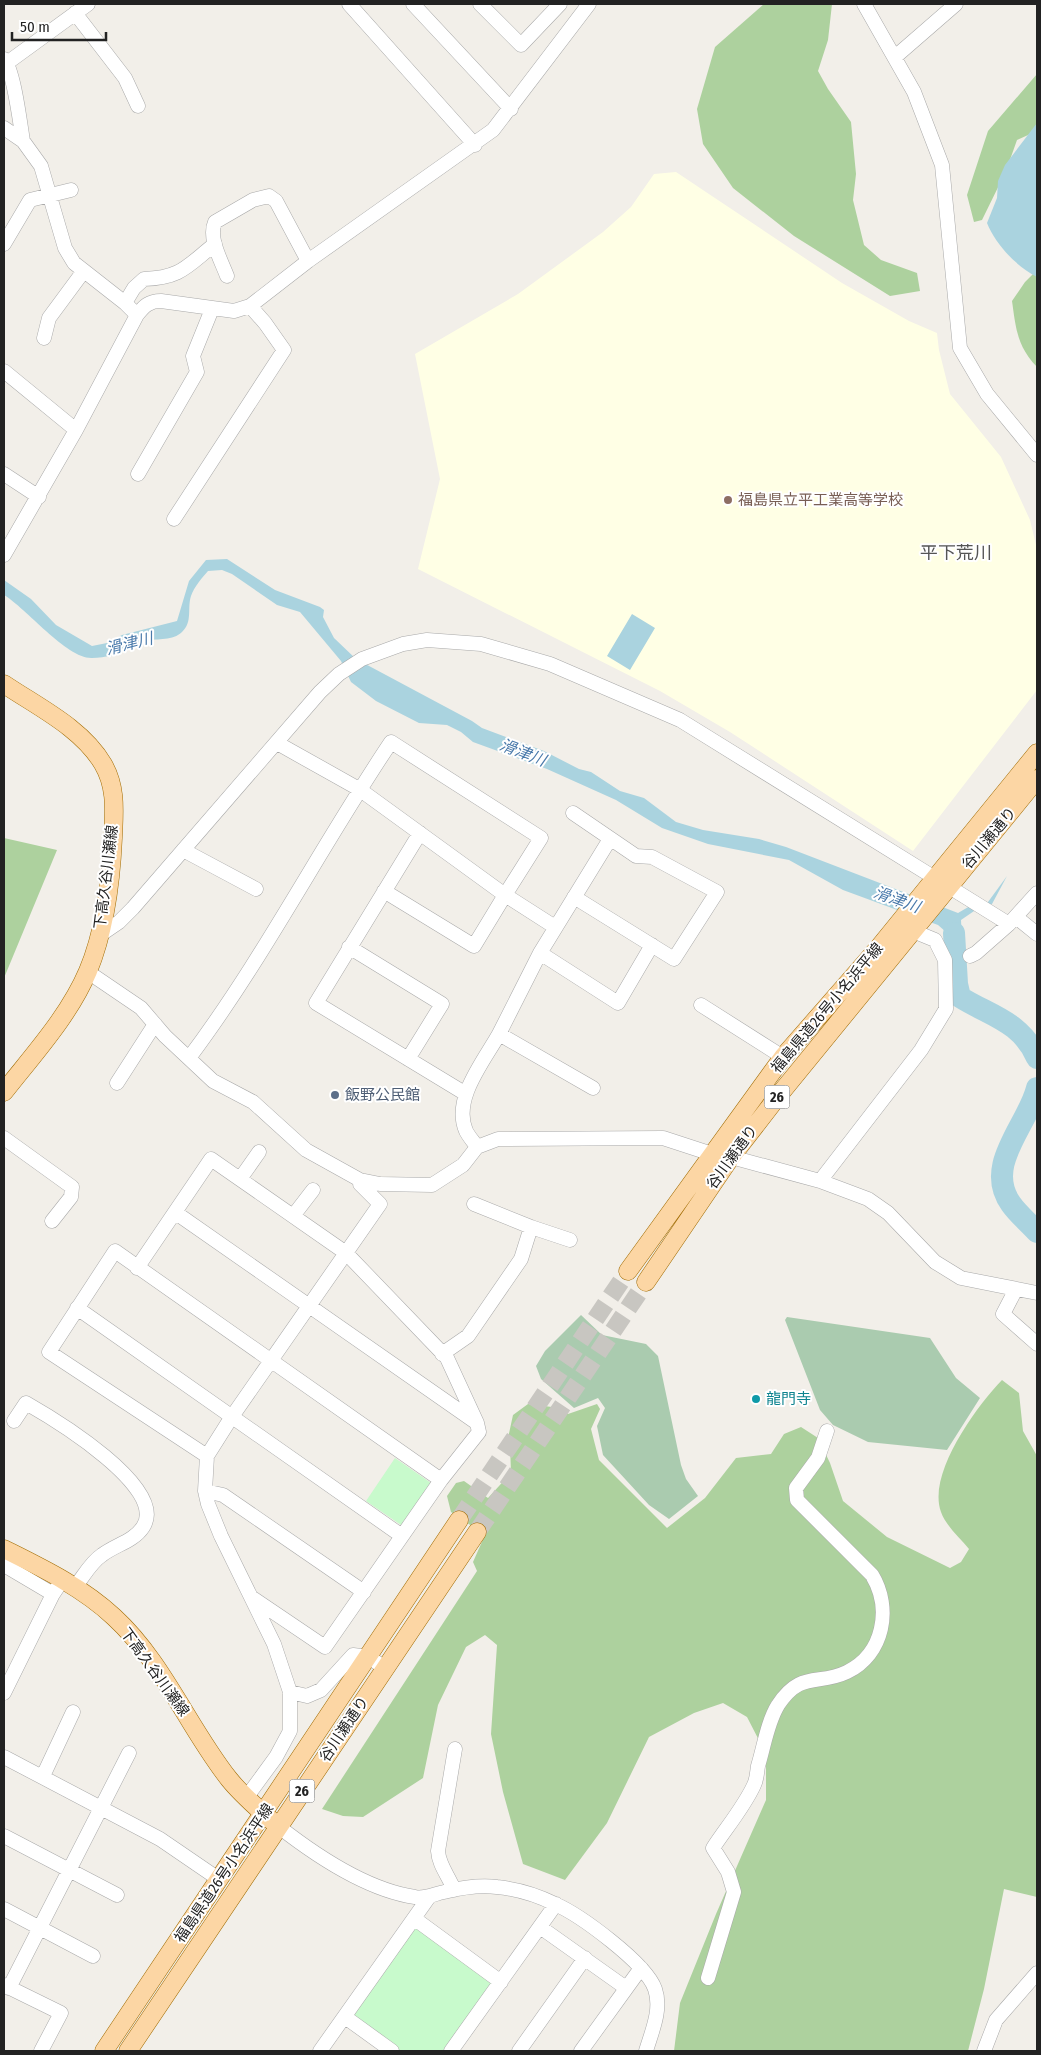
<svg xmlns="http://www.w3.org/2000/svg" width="1041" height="2055" font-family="'Fira Sans Condensed','Noto Sans JP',sans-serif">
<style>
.education{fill:#ffffe5}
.forest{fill:#add19e}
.cemetery{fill:#aacbaf}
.park{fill:#c8facc}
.water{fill:#aad3df}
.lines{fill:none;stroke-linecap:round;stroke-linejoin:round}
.river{stroke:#aad3df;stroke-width:22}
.major-tunnel{stroke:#c8c6c1;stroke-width:18;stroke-dasharray:18 9;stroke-linecap:butt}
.minor-casing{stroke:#a9a9a9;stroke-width:15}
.major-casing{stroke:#a06b00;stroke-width:19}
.minor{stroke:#fff;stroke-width:14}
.major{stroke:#fcd6a4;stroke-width:18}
.education-dot{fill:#8d6e63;stroke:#fff;stroke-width:2}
.service-dot{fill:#5c6f8a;stroke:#fff;stroke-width:2}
.culture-dot{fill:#0f9aa8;stroke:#fff;stroke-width:2}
.labels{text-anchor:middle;stroke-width:4;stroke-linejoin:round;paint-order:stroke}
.shield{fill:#fff;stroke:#646464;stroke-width:1}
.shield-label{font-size:14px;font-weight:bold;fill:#222}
.education-label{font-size:15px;fill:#785e54;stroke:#fff;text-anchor:start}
.street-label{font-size:15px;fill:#222;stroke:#fff}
.service-label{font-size:15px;fill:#4e5e75;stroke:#fff;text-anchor:start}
.culture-label{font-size:15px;fill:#0d838f;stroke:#fff;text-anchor:start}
.water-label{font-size:16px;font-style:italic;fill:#4a7aab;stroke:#fff}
.quarter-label{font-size:18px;fill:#555;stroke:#fff}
</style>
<rect width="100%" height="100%" fill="#f2efe9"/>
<path class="education" d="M 676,172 L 842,283 L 909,321 L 937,333 L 939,350 L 950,394 L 1001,457 L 1030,520 L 1037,549 L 1037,690 L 913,851 L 730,732 L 660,691 L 418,569 L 440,479 L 415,354 L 518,294 L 603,232 L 631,207 L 654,174 Z"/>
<path class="forest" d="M 764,4 L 832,4 L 828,40 L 818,71 L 828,89 L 851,122 L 856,174 L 853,200 L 864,245 L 881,260 L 917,273 L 920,291 L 890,296 L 794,236 L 733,188 L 703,144 L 697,109 L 715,47 Z
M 1037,74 L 1037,131 L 1017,140 L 1006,171 L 982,220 L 974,222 L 967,195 L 988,131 Z
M 1037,270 L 1037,367 C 1017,346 1016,329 1012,301 L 1025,282 Z
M 4,838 L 57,850 L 4,978 Z
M 1002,1380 L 1019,1393 L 1023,1431 L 1037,1456 L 1037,1897 L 1004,1889 L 984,1989 L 968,2051 L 674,2051 L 680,2003 L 716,1914 L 766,1800 L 766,1754 L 747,1717 L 723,1703 L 694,1713 L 649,1737 L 607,1823 L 565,1880 L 523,1864 L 503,1792 L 491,1734 L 497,1645 L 485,1635 L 466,1647 L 438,1705 L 423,1778 L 363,1817 L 343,1816 L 322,1809 L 477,1571 L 473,1562 L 485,1535 L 451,1512 L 447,1496 L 456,1483 L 464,1481 L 488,1498 L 511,1473 L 510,1444 L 508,1438 L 513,1415 L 528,1404 L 552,1407 L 568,1414 L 597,1404 L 600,1409 L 591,1429 L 599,1460 L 667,1528 L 705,1498 L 736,1458 L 771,1454 L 784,1434 L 801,1427 L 818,1438 L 830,1463 L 843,1501 L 887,1537 L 950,1568 L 961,1562 L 969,1549 C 960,1538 946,1526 941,1512 C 927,1474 976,1407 1002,1380 Z"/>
<path class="cemetery" d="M 581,1315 L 602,1335 L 646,1344 L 658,1356 L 681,1465 L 686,1479 L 698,1496 L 669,1519 L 649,1505 L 603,1455 L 597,1426 L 605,1408 L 598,1398 L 574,1408 L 541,1379 L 536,1366 L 545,1351 Z
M 787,1317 L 930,1338 L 956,1378 L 980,1398 L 947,1450 L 868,1442 L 833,1425 L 820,1410 L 785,1320 Z"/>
<path class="park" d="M 395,1458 L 431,1483 L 401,1525 L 366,1501 Z
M 415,1919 L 501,1982 L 451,2051 L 392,2051 L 345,2017 Z"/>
<path class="water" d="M 1037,123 L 1037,277 C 1016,266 996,245 987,223 L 997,198 L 998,181 L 1005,165 Z
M 227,559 L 275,590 L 320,607 L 324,610 L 323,617 L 334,638 L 356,659 L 472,721 L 482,728 L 544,751 L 579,769 L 591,772 L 620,791 L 644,798 L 676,822 L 703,830 L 759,839 L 786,847 L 958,913 L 970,906 L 988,902 L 1007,876 L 992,904 L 977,909 L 961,920 L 963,961 L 950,963 L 946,932 L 938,925 L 843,890 L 789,860 L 708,844 L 662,828 L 616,800 L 547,769 L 473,742 L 461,732 L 447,725 L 419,723 L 376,701 L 351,682 L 341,661 L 300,612 L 277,605 L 232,574 L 222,570 L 208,571 C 202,578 194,587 191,596 C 187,608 193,622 182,632 C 173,641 158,638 146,641 C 141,643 137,646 133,648 C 121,653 105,658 92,658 C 67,659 26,608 4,595 L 4,580 L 31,599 L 56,625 L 92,646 L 107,643 L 122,635 L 177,621 L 189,581 L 206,560 Z
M 632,614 L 655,628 L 630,670 L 607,656 Z"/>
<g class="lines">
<path class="river" d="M 954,933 L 957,984 L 960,997 C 990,1016 1021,1021 1037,1058
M 1037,1088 C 1028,1125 983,1165 1011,1204 C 1018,1214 1029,1223 1037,1232"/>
<path class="major-tunnel" d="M 459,1520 L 628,1271
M 477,1532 L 646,1282"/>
<defs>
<path id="minor" d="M 349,4 L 475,145
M 413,4 L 511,109
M 480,4 L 521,45 L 560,4
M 864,4 L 914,92 L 942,165 L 960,348 L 987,394 L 1037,455
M 75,13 L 125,78 L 138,106
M 895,57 L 956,4
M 4,59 C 14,71 20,123 23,141
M 7,63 L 88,4
M 4,128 L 23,141 L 41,166 L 65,248 L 74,263 L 125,303 L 137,315
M 4,244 L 30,200 L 71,190
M 227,276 C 221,260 208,238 215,222 L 253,200 L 269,196 L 276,201 L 308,261
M 125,303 L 134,288 L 144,279 C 181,278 187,266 215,244
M 44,338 L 49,318 L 83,272
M 4,371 L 76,430
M 4,474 L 39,497
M 138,474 L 197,372 L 193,356 L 212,309
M 174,519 L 284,350 L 265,323 L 250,306
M 4,555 L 76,430 L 137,315 C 144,306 149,301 161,301 L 234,311 L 250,306 L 308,261 L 493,130 L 589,4
M 277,743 L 359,789 L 505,895 L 474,946 L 384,891
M 573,813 L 636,856 L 652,857 L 717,892 L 674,959 L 574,897
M 420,833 L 316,1003 L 466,1094
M 183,850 L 256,889
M 1016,917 L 1037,934
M 100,935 L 119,922 L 133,908 L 320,692 L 339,674 L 362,659 L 403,644 L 427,640 L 481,644 L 550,664 L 680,720 L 1009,924 L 1037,893
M 349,947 L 442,1004 L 408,1059
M 540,953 L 618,1003 L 652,945
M 970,956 L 976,953 L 1009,924
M 88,972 L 141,1008 L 165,1036 L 213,1081 L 253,1102 L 306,1150 L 360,1180 L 380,1184 L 432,1185 L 463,1165 L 477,1147 L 498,1139 L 663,1138 L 712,1154 L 731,1157 L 820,1181 L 868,1199 L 888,1213 L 935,1262 L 961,1278 L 1037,1293
M 701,1005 L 783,1057
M 499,1034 L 540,953 L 610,839
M 189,1058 C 264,958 321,846 391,742 L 541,838 L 505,895 L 555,927
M 117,1083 L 155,1024
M 4,1138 L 72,1187 L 71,1197 L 52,1221
M 477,1147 C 474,1142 469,1137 466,1131 C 452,1099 484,1061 499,1034 L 593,1088
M 240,1179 L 259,1152
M 820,1181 L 921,1050 L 946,1009 L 945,960 L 935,940 L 913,931
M 176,1213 L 477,1423
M 293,1216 L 313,1190
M 531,1227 L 570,1240
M 137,1268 L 211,1159 L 346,1253 L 447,1358 L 477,1423 L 479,1432 L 441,1480 L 325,1647 L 254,1599
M 1016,1289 L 1003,1314 L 1037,1344
M 77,1308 L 402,1536
M 442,1354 L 468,1336 L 521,1259 L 531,1227 L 474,1204
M 14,1421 L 26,1403 C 54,1419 169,1488 143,1527 C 134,1541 115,1545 102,1555 C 91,1562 83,1577 75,1587
M 207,1456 L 49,1352 L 115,1251 L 441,1480
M 205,1491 L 223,1495 L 364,1592
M 4,1565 L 53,1594
M 290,1692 L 307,1696 L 321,1690 L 353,1655 L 369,1657 L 386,1669
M 4,1693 L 53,1594 L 63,1579
M 4,1757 L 160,1839 L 220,1880
M 43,1776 L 73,1712
M 246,1798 L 276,1757 L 290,1731 L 290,1692 L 274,1644 L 221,1536 L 208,1504 L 205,1491 L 207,1456 L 231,1418 L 380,1204 L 360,1184 L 360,1180
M 278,1826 C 315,1855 367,1890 415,1897 C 425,1899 434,1894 444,1892 C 460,1888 481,1885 497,1887 C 517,1889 537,1895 555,1904 C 580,1915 646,1963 655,1989 C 662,2009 652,2031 646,2051
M 4,1836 L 117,1895
M 454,1890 C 449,1876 439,1866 438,1851 L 455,1749
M 4,1909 L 93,1956
M 415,1919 L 501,1982
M 540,1927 L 626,1988
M 708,1978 L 734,1892 L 728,1872 L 713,1848 C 726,1828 744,1807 754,1785 C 757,1779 757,1772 758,1766 C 764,1747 767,1723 778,1705 C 801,1670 818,1686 847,1672 C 884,1654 892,1608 872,1575 L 797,1500 L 796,1488 L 818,1458 L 827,1431
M 4,1985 L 61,2013 L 41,2051
M 9,1988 L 129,1753
M 345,2017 L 392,2051
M 320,2051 L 429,1897
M 451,2051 L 556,1904
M 519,2051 L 585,1958
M 581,2051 L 641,1968
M 984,2051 L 996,2020 L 1037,1973"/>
<path id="major" d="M 4,684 C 38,707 82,728 103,764 C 117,788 114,812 113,838 C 111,882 105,930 88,971 C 69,1016 33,1055 4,1092
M 628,1271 L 783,1057 L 880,946 L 1037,753
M 646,1282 L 731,1157 L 779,1095 L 1037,779
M 4,1549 C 42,1568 82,1587 114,1617 C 163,1662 188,1727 229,1779 C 241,1794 257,1808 272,1821
M 104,2051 L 459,1520
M 128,2051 L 477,1532"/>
</defs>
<use href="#minor" class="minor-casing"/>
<use href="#major" class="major-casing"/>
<use href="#minor" class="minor"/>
<use href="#major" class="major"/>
</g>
<circle class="education-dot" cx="728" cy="500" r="5"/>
<circle class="service-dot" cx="335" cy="1095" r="5"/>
<circle class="culture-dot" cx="756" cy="1399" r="5"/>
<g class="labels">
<g class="shield">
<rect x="764.5" y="1085.5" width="25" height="23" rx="4"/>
<rect x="289.5" y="1779.5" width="25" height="23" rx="4"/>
</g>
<g class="shield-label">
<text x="777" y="1102">26</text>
<text x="302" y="1796">26</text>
</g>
<g class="education-label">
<text x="738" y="505">福島県立平工業高等学校</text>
</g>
<g class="street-label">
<text transform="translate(989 838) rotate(-50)" y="5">谷川瀬通り</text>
<text transform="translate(106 877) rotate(-83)" y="5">下高久谷川瀬線</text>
<text transform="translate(827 1008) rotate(-50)" y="5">福島県道26号小名浜平線</text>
<text transform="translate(732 1157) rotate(-54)" y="5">谷川瀬通り</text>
<text transform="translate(155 1672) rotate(54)" y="5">下高久谷川瀬線</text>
<text transform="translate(344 1729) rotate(-56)" y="5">谷川瀬通り</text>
<text transform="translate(224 1873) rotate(-56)" y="5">福島県道26号小名浜平線</text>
</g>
<g class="service-label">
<text x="345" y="1100">飯野公民館</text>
</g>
<g class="culture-label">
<text x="766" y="1404">龍門寺</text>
</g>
<g class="water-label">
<text transform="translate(129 643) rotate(-14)" y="6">滑津川</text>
<text transform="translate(523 752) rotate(21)" y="6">滑津川</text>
<text transform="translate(897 899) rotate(20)" y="6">滑津川</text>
</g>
<g class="quarter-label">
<text x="956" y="559">平下荒川</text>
</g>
</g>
<rect width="1041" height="2055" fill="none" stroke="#222222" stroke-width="10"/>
<path d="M12 32v8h94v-8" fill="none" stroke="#222222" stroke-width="2.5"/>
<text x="20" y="32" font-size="15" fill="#222222" stroke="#ffffff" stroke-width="4" paint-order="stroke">50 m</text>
</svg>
